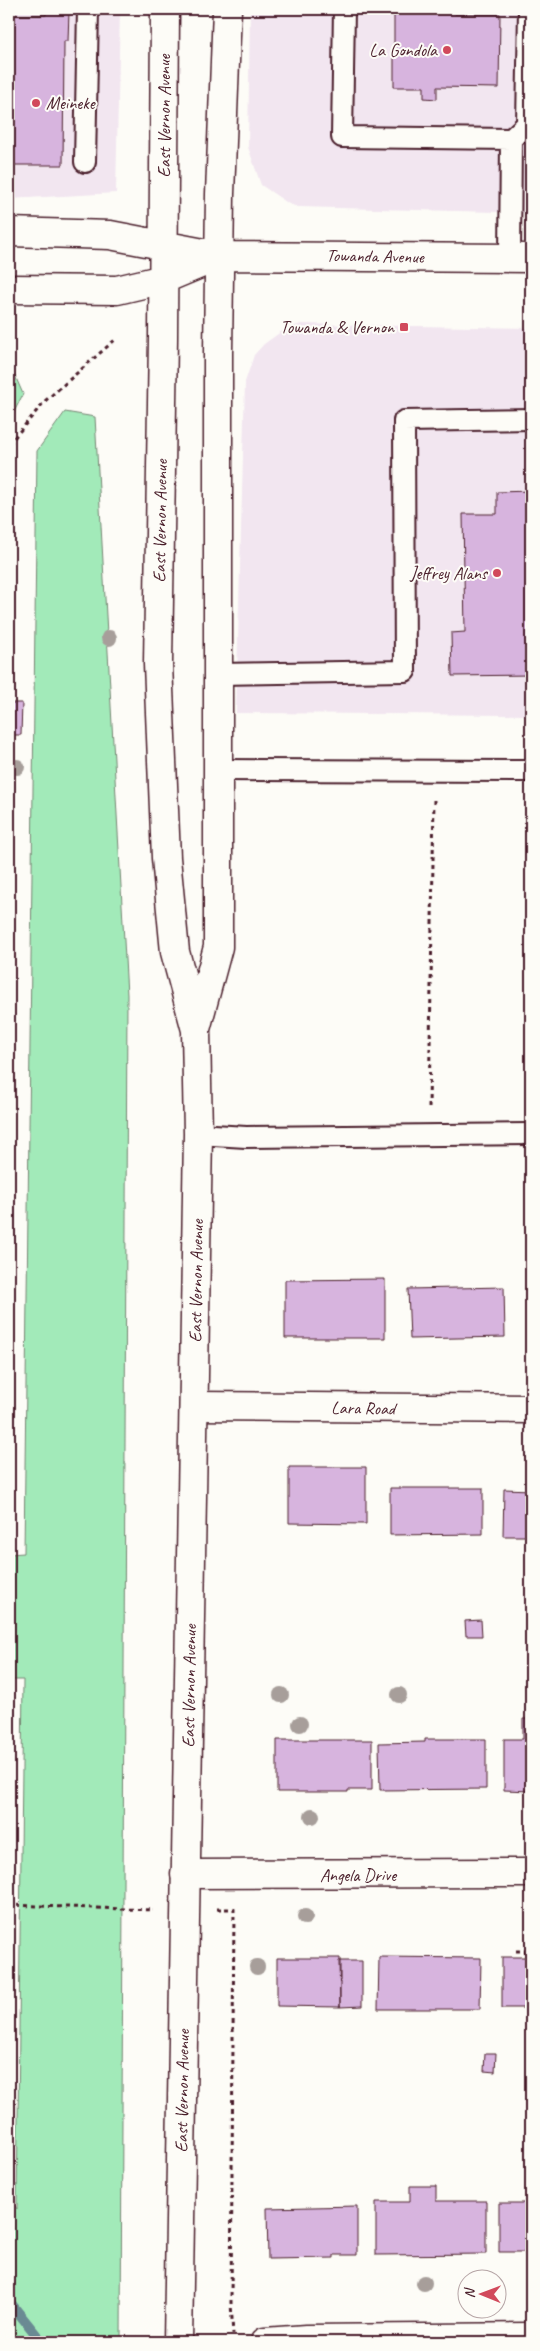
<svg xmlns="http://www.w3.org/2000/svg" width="540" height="2351" font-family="Caveat,sans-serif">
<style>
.built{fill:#f2e6f0}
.green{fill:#a2eab9;stroke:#768472}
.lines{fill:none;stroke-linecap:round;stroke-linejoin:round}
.stream{stroke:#6a8a93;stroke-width:10}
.building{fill:#d7b4de;stroke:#4a1f2b}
.lane-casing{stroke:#4a1f2b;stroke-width:24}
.street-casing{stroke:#4a1f2b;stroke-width:31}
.secondary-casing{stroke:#4a1f2b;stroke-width:31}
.path{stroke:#4a1f2b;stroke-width:3;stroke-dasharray:4 4;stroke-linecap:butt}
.lane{stroke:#fdfcf7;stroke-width:20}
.street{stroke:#fdfcf7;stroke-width:28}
.secondary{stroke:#fdfcf7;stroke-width:28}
.tree{fill:#a79e9a}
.poi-dot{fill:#d1495b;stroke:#fdfcf7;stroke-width:2}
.labels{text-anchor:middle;stroke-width:4;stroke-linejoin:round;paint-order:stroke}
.poi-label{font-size:18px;fill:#4a1f2b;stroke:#fdfcf7;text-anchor:end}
.street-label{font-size:18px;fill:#4a1f2b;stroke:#fdfcf7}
</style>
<rect width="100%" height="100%" fill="#fdfcf7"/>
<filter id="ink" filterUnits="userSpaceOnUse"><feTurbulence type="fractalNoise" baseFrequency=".02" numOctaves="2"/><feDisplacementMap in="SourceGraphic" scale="10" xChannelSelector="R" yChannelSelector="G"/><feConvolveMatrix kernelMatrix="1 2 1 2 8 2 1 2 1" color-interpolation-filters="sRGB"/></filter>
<g filter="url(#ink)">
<path class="built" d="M 9,9 L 120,9 L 116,193 L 9,199 Z
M 250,9 L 531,9 L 531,213 L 298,207 L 289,204 L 261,185 L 248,147 Z
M 301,324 L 531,328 L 531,715 L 236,713 L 245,382 L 254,355 L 264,344 L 285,329 Z"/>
<path class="green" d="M 9,362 L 23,394 L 9,422 Z
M 65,412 L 95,417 L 127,995 L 121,2342 L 9,2342 L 9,2198 L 17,2209 L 23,1680 L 9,1680 L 9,1554 L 24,1553 L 37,451 Z"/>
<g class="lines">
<path class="stream" d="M 9,2301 L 42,2342"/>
</g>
<path class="building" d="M 428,9 L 455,9 L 455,14 L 500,14 L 499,88 L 437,87 L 437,99 L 424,98 L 424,87 L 394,87 L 394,13 L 428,13 Z
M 46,11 L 69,11 L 68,41 L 64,41 L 63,165 L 9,165 L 9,15 L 46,15 Z
M 531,491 L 531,675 L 452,676 L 451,633 L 465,632 L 463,514 L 497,514 L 497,492 Z
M 9,703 L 22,703 L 21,735 L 9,735 Z
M 530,1271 L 531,1271 L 531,1336 L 530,1336 Z
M 385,1279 L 385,1338 L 285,1338 L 285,1280 Z
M 504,1287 L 505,1337 L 410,1339 L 408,1289 Z
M 289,1467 L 366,1467 L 366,1524 L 289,1523 Z
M 390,1488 L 483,1488 L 483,1534 L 390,1535 Z
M 504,1489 L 531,1490 L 531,1536 L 503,1536 Z
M 481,1620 L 482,1636 L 466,1636 L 465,1621 Z
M 523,1719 L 531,1719 L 531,1791 L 504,1790 L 504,1739 L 523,1739 Z
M 425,1739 L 486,1739 L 486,1789 L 380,1790 L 379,1743 L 425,1742 Z
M 277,1740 L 372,1740 L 372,1790 L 348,1790 L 348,1792 L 277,1792 Z
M 379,1957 L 481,1958 L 480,2009 L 378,2009 Z
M 502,1957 L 531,1957 L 531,2008 L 502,2008 Z
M 277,1958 L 340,1958 L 340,2007 L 277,2006 Z
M 339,1961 L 362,1961 L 362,2006 L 340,2007 Z
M 485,2053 L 496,2053 L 495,2072 L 484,2071 Z
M 410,2186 L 436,2186 L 436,2201 L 486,2201 L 486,2254 L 376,2255 L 376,2202 L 410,2202 Z
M 499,2203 L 531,2203 L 531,2252 L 499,2252 Z
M 357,2206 L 357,2255 L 334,2255 L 334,2258 L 268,2259 L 267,2208 Z"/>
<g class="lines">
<defs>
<path id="lane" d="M 344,9 L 342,137 L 511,139
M 85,162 L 88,9
M 510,258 L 511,139 L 527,124 L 529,9
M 219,674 L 405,671 L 404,421 L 531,419
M 219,770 L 531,771
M 198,1134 L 246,1137 L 531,1134"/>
<path id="street" d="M 195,1406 L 531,1409
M 185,1874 L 531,1873
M 265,2342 L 306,2339 L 531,2337"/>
<path id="secondary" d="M 165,9 L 163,338 L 158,664 L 166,858 L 175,952 L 196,1030 L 198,1134 L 178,2342
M 9,232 L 110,235 L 219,256 L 531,258
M 9,289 L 117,290 L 164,279 L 219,256
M 196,1029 L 218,947 L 218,354 L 220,194 L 227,9"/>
</defs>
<use href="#lane" class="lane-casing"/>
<use href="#street" class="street-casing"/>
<use href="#secondary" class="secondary-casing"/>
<path class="path" d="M 9,444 L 45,401 L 116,339
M 429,1108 L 434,799
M 9,1648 L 12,1653 L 9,1655
M 9,1905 L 153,1910
M 217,1909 L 234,1909 L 231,2303 L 233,2335
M 516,1951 L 531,1951"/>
<use href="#lane" class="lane"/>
<use href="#street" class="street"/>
<use href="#secondary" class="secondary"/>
</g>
<g class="tree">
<circle cx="109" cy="638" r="8"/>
<circle cx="17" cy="767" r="8"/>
<circle cx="281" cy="1695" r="8"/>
<circle cx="399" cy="1695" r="8"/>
<circle cx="300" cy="1724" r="8"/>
<circle cx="312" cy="1816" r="8"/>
<circle cx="305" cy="1917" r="8"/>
<circle cx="257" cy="1967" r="8"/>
<circle cx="424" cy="2283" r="8"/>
</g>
</g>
<g class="poi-dot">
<circle cx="447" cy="50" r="5"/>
<circle cx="36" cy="103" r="5"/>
<rect x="399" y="322" width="10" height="10" rx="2.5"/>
<circle cx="497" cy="573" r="5"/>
</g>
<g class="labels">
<g class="poi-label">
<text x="437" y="56">La Gondola</text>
<text x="46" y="109" text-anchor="start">Meineke</text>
<text x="394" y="333">Towanda &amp; Vernon</text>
<text x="487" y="579">Jeffrey Alans</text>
</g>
<g class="street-label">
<text transform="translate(164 116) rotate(-90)" y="6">East Vernon Avenue</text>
<text transform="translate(375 256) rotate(1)" y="6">Towanda Avenue</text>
<text transform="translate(160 521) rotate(-89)" y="6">East Vernon Avenue</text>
<text transform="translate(196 1281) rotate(-89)" y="6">East Vernon Avenue</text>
<text transform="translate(363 1408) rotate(1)" y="6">Lara Road</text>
<text transform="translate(189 1686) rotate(-89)" y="6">East Vernon Avenue</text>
<text x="358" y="1881">Angela Drive</text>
<text transform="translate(182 2091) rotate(-89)" y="6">East Vernon Avenue</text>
</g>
</g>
<rect width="540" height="2351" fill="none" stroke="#fdfcf7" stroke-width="30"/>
<rect x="15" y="15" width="510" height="2321" fill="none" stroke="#4a1f2b" stroke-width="2" filter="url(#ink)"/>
<g transform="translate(482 2294) rotate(271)"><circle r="24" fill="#fdfcf7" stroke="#b5a4a5"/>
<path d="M0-4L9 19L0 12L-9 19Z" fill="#d1495b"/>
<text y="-8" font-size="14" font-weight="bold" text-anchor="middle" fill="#4a1f2b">N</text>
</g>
</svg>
